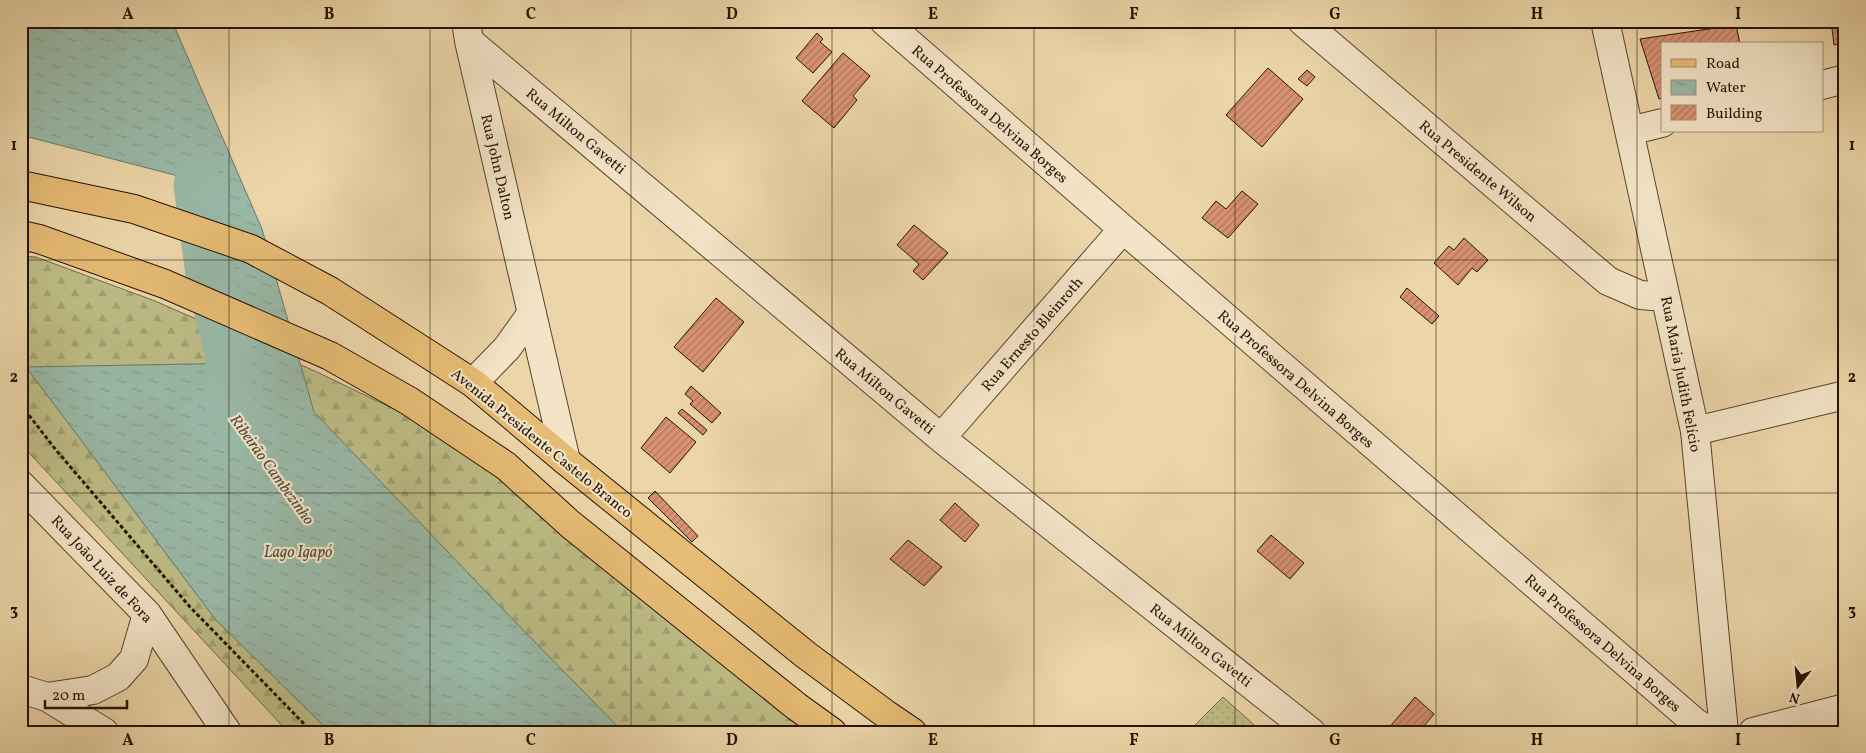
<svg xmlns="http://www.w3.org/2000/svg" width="1866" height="753" font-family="Vollkorn,serif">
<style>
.green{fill:url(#green-dots);stroke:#726844}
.forest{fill:url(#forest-firs);stroke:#726844}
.water{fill:url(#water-ripples);stroke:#6b7766}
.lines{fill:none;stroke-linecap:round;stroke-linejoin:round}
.river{stroke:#99b9a8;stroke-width:49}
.building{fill:url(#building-hatch);stroke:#261304}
.minor-casing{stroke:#58442d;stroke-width:30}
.major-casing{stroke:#261304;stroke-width:30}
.path{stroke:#261304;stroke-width:3;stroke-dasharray:4 2.5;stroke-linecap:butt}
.minor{stroke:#f3e4c7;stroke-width:28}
.major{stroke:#e6bb74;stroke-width:28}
.grid{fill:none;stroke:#261304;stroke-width:1;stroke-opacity:0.55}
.labels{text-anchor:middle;stroke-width:4.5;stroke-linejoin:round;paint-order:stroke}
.street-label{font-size:15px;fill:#261304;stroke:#f3e4c7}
.water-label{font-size:16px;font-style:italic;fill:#4e4d3d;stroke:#f3e4c7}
.neatline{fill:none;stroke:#261304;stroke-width:2}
.grid-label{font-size:16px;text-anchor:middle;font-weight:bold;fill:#261304}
</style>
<defs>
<pattern id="green-dots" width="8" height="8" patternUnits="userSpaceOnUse" patternTransform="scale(1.25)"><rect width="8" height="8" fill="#bdbc85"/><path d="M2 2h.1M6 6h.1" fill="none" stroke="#a2a171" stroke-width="1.8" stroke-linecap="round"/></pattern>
<pattern id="forest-firs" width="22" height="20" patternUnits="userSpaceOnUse" patternTransform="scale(1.25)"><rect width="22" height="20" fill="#bdbc85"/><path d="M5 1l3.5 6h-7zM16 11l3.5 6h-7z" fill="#a2a171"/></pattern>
<pattern id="water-ripples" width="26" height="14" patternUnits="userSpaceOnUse" patternTransform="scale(1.25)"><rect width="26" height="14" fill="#99b9a8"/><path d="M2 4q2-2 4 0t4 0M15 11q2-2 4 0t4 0" fill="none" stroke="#849e8f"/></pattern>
<pattern id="building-hatch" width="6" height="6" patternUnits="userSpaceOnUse" patternTransform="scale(1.25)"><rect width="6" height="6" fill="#d99273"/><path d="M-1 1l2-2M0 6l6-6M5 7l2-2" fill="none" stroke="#b0765c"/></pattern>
</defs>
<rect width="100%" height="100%" fill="#ecd6a9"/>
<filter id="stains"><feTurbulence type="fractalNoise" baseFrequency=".004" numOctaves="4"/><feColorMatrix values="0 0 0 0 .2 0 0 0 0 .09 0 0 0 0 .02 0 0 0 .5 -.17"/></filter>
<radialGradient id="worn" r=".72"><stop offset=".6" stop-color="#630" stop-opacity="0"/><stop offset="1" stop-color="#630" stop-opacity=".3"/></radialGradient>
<path class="green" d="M 1223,697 L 1262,732 L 1188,732 Z"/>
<path class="forest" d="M 21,256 L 36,257 L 155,301 L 317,372 L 429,426 L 495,472 L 820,732 L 288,732 L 21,444 Z"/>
<path class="water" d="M 21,21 L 172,21 L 262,229 L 314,412 L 491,597 L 623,732 L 330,732 L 215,619 L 26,367 L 246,363 L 182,177 L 21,135 Z"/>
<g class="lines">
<path class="river" d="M 198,185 L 211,281 L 230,355 L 228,382 L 230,411 L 241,426"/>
</g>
<path class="building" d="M 1831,21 L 1845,21 L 1845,43 L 1834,45 Z
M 1736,25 L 1740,44 L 1662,44 L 1662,98 L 1659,99 L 1640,39 Z
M 817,33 L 823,39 L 820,42 L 832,52 L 813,73 L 796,58 Z
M 843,53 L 870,76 L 853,96 L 857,100 L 834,128 L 802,101 Z
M 1268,68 L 1303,99 L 1262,147 L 1226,115 Z
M 1307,70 L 1315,77 L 1307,86 L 1298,79 Z
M 1242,191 L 1258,204 L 1228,238 L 1202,218 L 1216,201 L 1226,209 Z
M 914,225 L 948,253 L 923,280 L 913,271 L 919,264 L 897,245 Z
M 1464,238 L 1488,260 L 1477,272 L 1472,268 L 1458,285 L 1434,263 L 1449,246 L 1454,250 Z
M 1407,288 L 1439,316 L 1432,324 L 1400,297 Z
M 716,298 L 744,322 L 703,372 L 674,347 Z
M 691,386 L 721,413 L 712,423 L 690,404 L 693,401 L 685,394 Z
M 682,409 L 707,430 L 703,435 L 678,413 Z
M 666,417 L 696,442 L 670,473 L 641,448 Z
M 655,491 L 698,536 L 692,542 L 648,498 Z
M 955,503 L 979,525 L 965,542 L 940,520 Z
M 1271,535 L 1304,563 L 1290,579 L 1257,551 Z
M 908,540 L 942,567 L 924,586 L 890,559 Z
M 1415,697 L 1434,714 L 1419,732 L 1392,732 L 1388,729 Z"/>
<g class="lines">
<defs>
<path id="minor" d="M 466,21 L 469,41 L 566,461
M 884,21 L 1123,229 L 1696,723 L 1712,732
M 1302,21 L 1608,281 L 1640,295 L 1665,297
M 1605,21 L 1695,431 L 1724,732
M 469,41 L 941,438 L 1311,732
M 1822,85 L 1845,79
M 1629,131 L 1662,123
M 473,383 L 507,348 L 532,313
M 1695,431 L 1845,395
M 941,438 L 1123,229
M 21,485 L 147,614 L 227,732
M 21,689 L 47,697 L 104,732
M 47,697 L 93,690 L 118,677 L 134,659 L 147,614
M 1753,732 L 1845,708"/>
<path id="major" d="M 21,185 L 134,209 L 251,249 L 330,291 L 473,383 L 566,461 L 806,655 L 887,715 L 912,732
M 21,235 L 39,239 L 165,284 L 330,356 L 409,401 L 506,466 L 570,524 L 796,706 L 832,732"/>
</defs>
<use href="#minor" class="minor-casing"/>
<use href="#major" class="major-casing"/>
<path class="path" d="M 21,405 L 56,450 L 190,607 L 312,732"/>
<use href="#minor" class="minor"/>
<use href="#major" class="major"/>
</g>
<path class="grid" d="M 229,21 L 229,732M 430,21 L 430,732M 631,21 L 631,732M 832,21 L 832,732M 1034,21 L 1034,732M 1235,21 L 1235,732M 1436,21 L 1436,732M 1637,21 L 1637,732M 21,260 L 1845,260M 21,493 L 1845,493"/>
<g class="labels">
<g class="street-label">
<text transform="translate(990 114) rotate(41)" y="5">Rua Professora Delvina Borges</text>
<text transform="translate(576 131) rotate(40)" y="5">Rua Milton Gavetti</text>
<text transform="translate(498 167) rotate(77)" y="5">Rua John Dalton</text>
<text transform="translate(1478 171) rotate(40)" y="5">Rua Presidente Wilson</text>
<text transform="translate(1032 334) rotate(-49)" y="5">Rua Ernesto Bleinroth</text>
<text transform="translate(1681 374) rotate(79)" y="5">Rua Maria Judith Felício</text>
<text transform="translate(1296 379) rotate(41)" y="5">Rua Professora Delvina Borges</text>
<text transform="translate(885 391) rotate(40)" y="5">Rua Milton Gavetti</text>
<text transform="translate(542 443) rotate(39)" y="5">Avenida Presidente Castelo Branco</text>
<text transform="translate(102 569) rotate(47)" y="5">Rua João Luiz de Fora</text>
<text transform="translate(1603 643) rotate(41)" y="5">Rua Professora Delvina Borges</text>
<text transform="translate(1201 645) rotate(38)" y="5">Rua Milton Gavetti</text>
</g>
<g class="water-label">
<text transform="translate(273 469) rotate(54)" y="6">Ribeirão Cambezinho</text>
<text x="298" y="557">Lago Igapó</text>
</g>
</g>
<rect width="1866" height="753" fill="none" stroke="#ecd6a9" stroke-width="55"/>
<rect x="1661" y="42" width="162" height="90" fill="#f3e4c7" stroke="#a19079"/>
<rect x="1671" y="59" width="25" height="8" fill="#e6bb74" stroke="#a19079"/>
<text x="1706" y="68" font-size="15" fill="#261304">Road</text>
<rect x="1671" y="80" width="25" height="15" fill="url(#water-ripples)" stroke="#a19079"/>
<text x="1706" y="92" font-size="15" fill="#261304">Water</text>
<rect x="1671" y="105" width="25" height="15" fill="url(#building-hatch)" stroke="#a19079"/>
<text x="1706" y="118" font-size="15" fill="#261304">Building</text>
<g transform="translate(1798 686) rotate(196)" stroke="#f3e4c7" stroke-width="4" paint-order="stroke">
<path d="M0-4L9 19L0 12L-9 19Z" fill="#261304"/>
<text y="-8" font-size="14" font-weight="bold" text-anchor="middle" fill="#261304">N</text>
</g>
<path d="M45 700v8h82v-8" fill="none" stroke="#261304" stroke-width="2.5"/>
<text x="52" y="700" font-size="15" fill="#261304" stroke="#f3e4c7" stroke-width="4" paint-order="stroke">20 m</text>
<rect x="28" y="28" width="1810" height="698" class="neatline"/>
<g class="grid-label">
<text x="128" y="19">A</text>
<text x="329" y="19">B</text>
<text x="531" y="19">C</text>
<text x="732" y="19">D</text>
<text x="933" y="19">E</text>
<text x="1134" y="19">F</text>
<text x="1335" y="19">G</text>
<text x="1537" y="19">H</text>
<text x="1738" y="19">I</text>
<text x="14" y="150">1</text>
<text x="1852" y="150">1</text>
<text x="14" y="382">2</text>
<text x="1852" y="382">2</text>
<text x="14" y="615">3</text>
<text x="1852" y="615">3</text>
<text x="128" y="745">A</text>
<text x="329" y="745">B</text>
<text x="531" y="745">C</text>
<text x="732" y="745">D</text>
<text x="933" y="745">E</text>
<text x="1134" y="745">F</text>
<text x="1335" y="745">G</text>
<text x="1537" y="745">H</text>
<text x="1738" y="745">I</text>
</g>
<rect width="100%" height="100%" filter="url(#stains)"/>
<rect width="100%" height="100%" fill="url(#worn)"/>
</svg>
